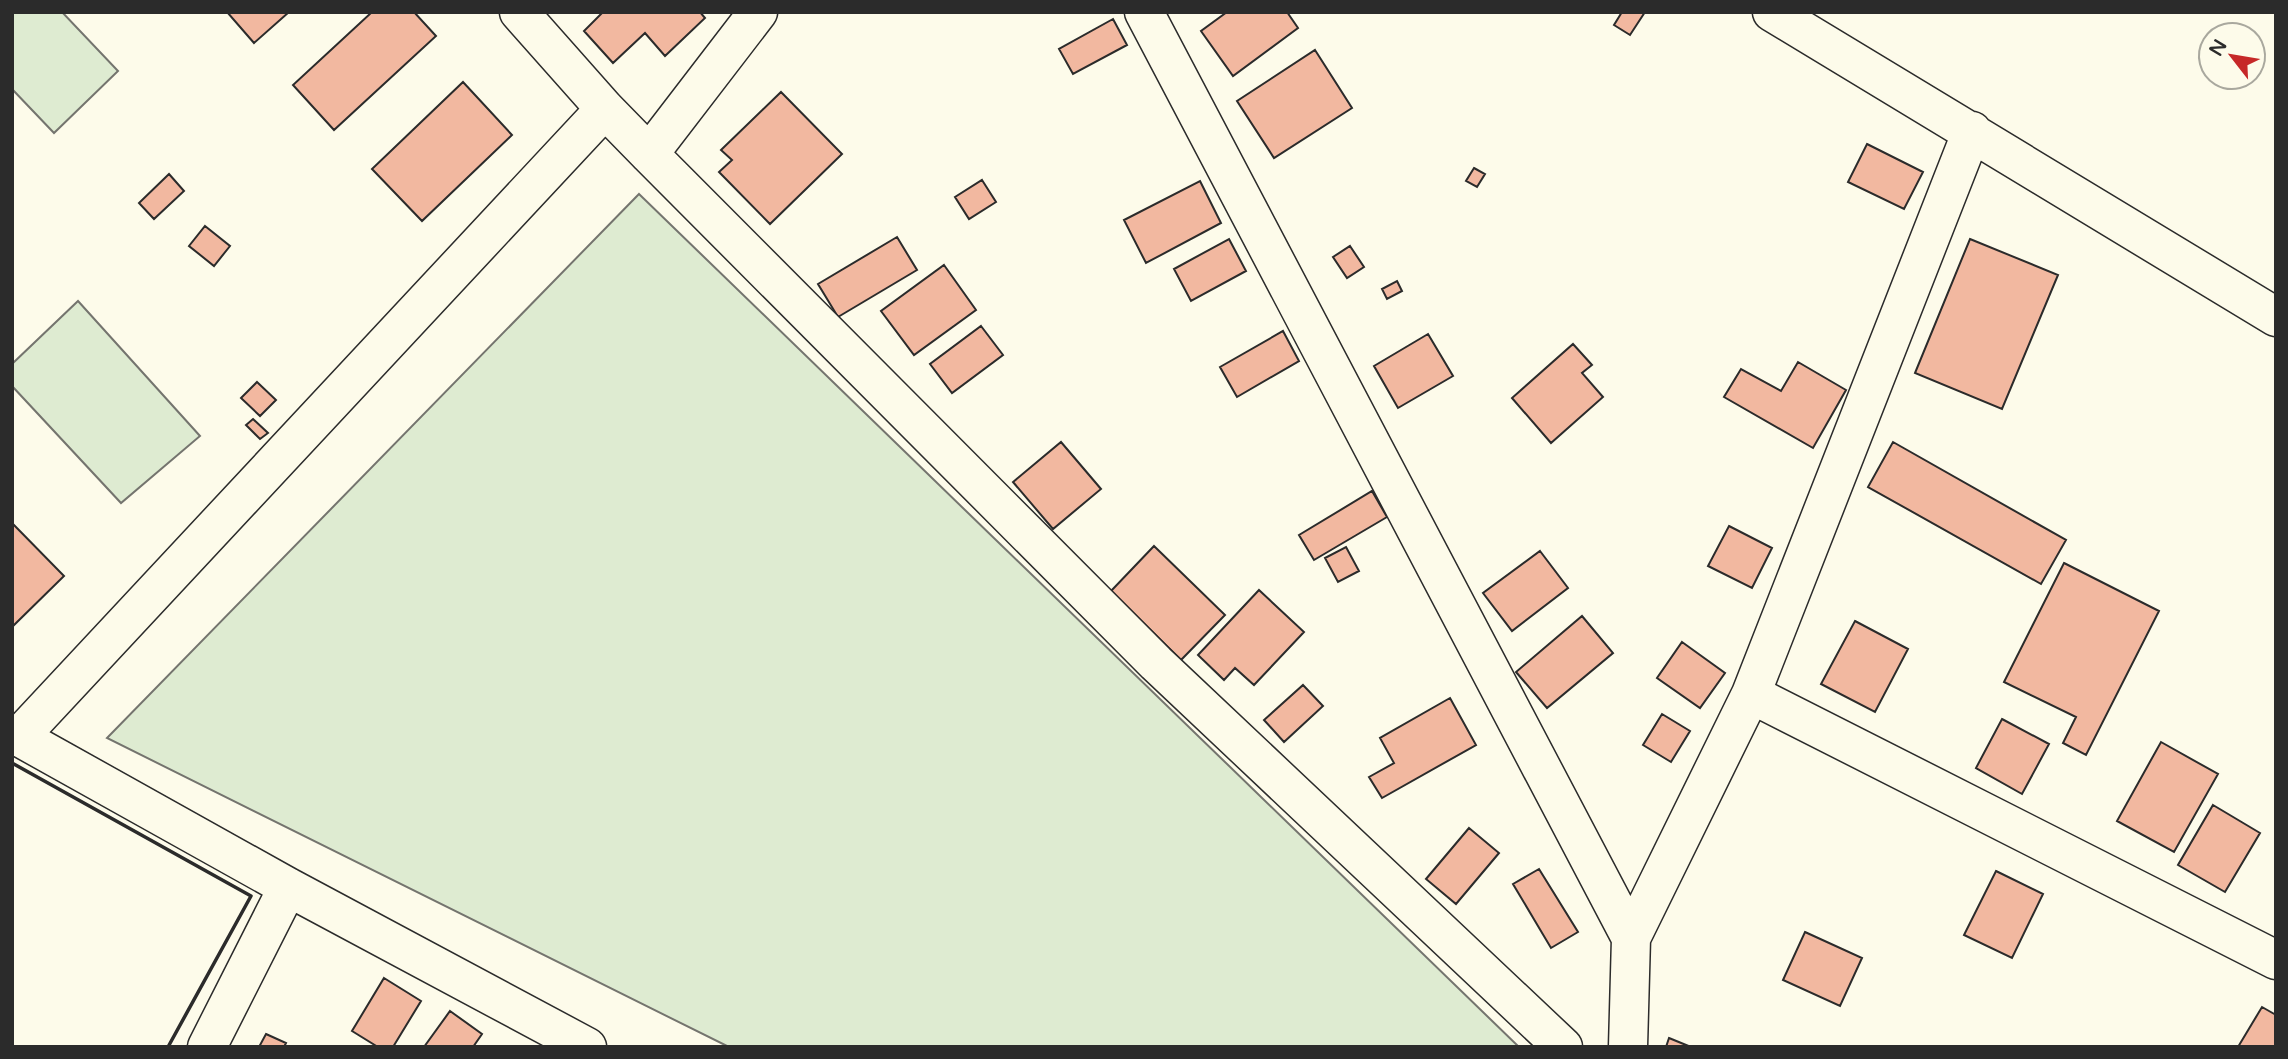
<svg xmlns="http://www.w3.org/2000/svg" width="2288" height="1059" font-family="'Varela Round',sans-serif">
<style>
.grass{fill:#deebd1;stroke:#74746e;stroke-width:2}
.building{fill:#f2b8a0;stroke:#2b2b2b;stroke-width:2}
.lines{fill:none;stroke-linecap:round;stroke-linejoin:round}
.minor-casing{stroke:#2b2b2b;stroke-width:41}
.minor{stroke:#fdfbea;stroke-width:38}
.wall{stroke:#2b2b2b;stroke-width:3.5}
</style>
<rect width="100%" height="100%" fill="#fdfbea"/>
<path class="grass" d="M 12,12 L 62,12 L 118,71 L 54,133 L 12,89 Z
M 639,194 L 1519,1047 L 729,1047 L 107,738 Z
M 78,301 L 200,436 L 121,503 L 12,386 L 12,364 Z"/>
<path class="building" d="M 227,12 L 289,12 L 254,43 Z
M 372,12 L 414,12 L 436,36 L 334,130 L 293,85 Z
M 603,12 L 700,12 L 705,18 L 665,56 L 645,33 L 613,63 L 584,31 Z
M 1227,12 L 1287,12 L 1298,28 L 1233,76 L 1201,31 Z
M 1622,12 L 1645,12 L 1630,35 L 1614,25 Z
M 1113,19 L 1127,45 L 1073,74 L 1059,49 Z
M 1315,50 L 1352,108 L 1274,158 L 1237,101 Z
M 463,82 L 512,135 L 422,221 L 372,169 Z
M 781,92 L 842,154 L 770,224 L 719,172 L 732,160 L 721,150 Z
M 1867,144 L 1923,172 L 1904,209 L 1848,182 Z
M 1474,168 L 1485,174 L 1477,187 L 1466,181 Z
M 169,174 L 184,191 L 154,219 L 139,203 Z
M 982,180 L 996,202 L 969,219 L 955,197 Z
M 1200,181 L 1221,223 L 1146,263 L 1124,220 Z
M 205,226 L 230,246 L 214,266 L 189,246 Z
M 897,237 L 917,270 L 838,317 L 818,284 Z
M 1229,239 L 1246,271 L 1191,301 L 1174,269 Z
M 1970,239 L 2058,275 L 2002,409 L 1915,373 Z
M 1350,246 L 1364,267 L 1347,278 L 1333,257 Z
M 944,265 L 976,310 L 914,355 L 881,311 Z
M 1397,281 L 1402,291 L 1387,299 L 1382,289 Z
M 981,326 L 1003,355 L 952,393 L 930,364 Z
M 1283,331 L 1299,361 L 1237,397 L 1220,367 Z
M 1428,334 L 1453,376 L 1398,408 L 1374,366 Z
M 1573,344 L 1592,365 L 1582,373 L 1603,397 L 1551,443 L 1512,398 Z
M 1798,362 L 1846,390 L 1813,448 L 1724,397 L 1741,369 L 1781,391 Z
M 257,382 L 276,400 L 260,416 L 241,398 Z
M 253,419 L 268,433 L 260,439 L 246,425 Z
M 1061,442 L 1101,489 L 1053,529 L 1013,482 Z
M 1893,442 L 2066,540 L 2041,584 L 1868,487 Z
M 1372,491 L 1387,517 L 1314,560 L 1299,535 Z
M 12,523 L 64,576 L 12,627 Z
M 1729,526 L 1772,548 L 1752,588 L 1708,566 Z
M 1154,546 L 1225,615 L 1181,660 L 1111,591 Z
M 1346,547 L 1359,571 L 1338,582 L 1325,558 Z
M 1540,551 L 1568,588 L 1512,631 L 1483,593 Z
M 2064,563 L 2159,611 L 2086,755 L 2063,743 L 2076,717 L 2004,682 Z
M 1259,590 L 1304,632 L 1254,685 L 1235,668 L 1224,680 L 1198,655 Z
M 1582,616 L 1613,653 L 1547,708 L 1516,672 Z
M 1855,621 L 1908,649 L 1875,712 L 1821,684 Z
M 1682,642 L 1725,673 L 1700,708 L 1657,678 Z
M 1303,685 L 1323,706 L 1284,742 L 1264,720 Z
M 1450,698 L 1476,745 L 1382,798 L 1369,777 L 1394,763 L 1380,738 Z
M 1662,714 L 1690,731 L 1671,762 L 1643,745 Z
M 2002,719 L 2049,744 L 2022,794 L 1976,768 Z
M 2161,742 L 2218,774 L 2174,852 L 2117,821 Z
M 2213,805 L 2260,833 L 2225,892 L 2178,865 Z
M 1469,828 L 1499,853 L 1456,904 L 1426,879 Z
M 1539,869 L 1578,932 L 1551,948 L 1513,884 Z
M 1996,871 L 2043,894 L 2012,958 L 1964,935 Z
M 1805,932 L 1862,958 L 1840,1006 L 1783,980 Z
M 384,978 L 421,1001 L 393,1047 L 378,1047 L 352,1031 Z
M 2262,1007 L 2276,1015 L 2276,1047 L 2238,1047 Z
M 450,1011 L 482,1034 L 473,1047 L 424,1047 Z
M 266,1034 L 286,1043 L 284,1047 L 259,1047 Z
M 1669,1038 L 1691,1047 L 1666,1047 Z"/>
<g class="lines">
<defs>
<path id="minor" d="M 519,12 L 605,109 L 649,154 L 1156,663 L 1563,1047
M 1144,12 L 1631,938
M 1772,12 L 2276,317
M 649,154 L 758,12
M 1751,694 L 2276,960
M 12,733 L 288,887 L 587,1047
M 19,737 L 605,109
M 207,1047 L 288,887
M 1628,1047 L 1631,938 L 1751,694 L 1972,131"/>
</defs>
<use href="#minor" class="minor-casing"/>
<use href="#minor" class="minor"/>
<path class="wall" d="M 12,763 L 251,896 L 168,1047"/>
</g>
<rect width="2288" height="1059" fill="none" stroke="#2b2b2b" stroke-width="28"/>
<g transform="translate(2232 56) rotate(301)"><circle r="33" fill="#fdfbea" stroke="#a9a89e" stroke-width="2"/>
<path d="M0-5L12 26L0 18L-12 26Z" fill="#c62828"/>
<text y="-10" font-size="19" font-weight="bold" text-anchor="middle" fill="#2b2b2b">N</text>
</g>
</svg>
